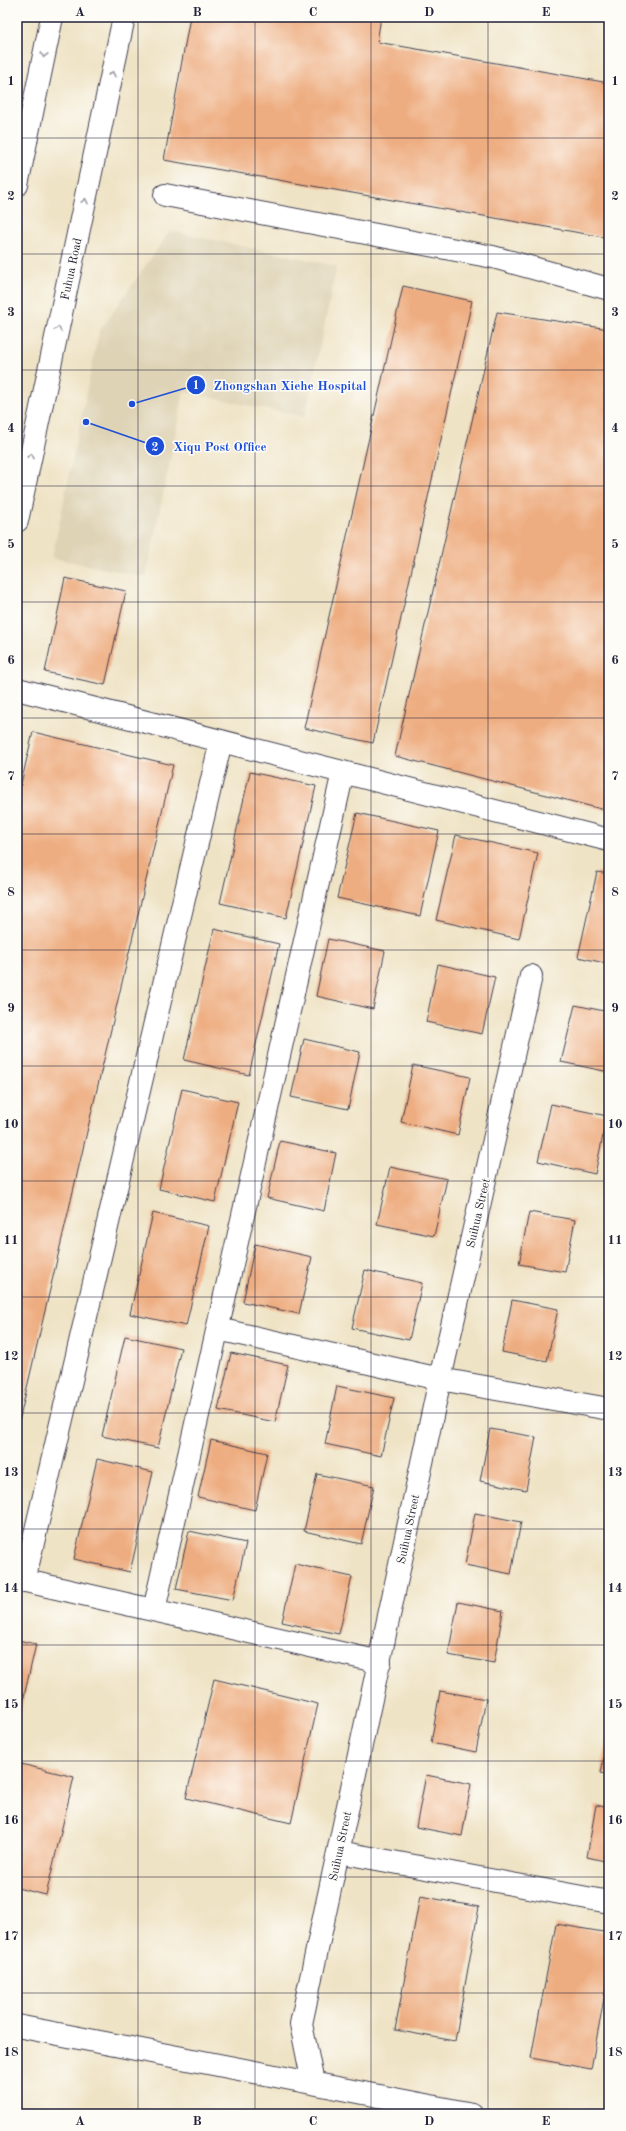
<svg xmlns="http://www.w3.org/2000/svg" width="626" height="2131" font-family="'Old Standard TT',serif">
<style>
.built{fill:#ded3b5}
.building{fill:#eead81}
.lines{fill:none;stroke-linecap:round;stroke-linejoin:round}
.street-casing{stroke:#413f50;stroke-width:24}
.secondary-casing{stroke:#413f50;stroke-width:24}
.street{stroke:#fff;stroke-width:22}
.secondary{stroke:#fff;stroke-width:22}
.oneway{stroke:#9c9ca7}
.grid{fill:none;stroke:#22223b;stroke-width:1;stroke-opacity:0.55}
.labels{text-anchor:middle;stroke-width:3;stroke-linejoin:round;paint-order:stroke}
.street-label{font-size:12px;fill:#22223b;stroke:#fdfcf7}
.leader{fill:none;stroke:#1d4ed8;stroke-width:1.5}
.callout-dot{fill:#1d4ed8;stroke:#fdfcf7;stroke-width:1.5}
.mark-label{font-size:12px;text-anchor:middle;font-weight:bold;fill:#fff}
.callout-label{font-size:13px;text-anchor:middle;font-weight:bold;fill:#1d4ed8;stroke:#fdfcf7;stroke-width:3;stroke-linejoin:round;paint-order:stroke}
.neatline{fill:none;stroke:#22223b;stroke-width:1.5}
.grid-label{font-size:13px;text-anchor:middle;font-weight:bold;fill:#22223b}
</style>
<rect width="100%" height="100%" fill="#fdfcf7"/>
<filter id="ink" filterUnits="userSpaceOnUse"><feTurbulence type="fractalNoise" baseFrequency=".025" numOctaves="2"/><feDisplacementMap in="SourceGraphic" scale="8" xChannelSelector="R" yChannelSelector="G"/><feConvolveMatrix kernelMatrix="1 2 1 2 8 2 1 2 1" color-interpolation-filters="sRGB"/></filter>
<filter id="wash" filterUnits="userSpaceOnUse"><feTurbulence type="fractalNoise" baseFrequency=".012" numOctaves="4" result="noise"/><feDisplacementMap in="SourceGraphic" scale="16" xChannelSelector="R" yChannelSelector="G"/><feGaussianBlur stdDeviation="0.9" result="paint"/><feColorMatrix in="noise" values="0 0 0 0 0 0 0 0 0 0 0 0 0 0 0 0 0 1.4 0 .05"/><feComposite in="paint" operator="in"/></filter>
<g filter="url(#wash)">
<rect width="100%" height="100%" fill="#efe3c5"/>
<path class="built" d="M 170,231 L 337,266 L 305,417 L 184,392 L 146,577 L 52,558 L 99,332 Z"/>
<g id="blocks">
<path class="building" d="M 190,17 L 381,17 L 377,42 L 609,83 L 609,238 L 164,160 Z
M 403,286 L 472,301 L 373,743 L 304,728 Z
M 497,312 L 609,329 L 609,811 L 395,756 Z
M 65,578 L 126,591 L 105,685 L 45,672 Z
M 33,732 L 173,765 L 18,1426 L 17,801 Z
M 250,772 L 316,786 L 286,918 L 220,903 Z
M 357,813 L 439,831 L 420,916 L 337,898 Z
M 456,835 L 538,853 L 519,939 L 436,920 Z
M 597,872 L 609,874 L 609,964 L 578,957 Z
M 214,929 L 279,944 L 249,1075 L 184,1060 Z
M 328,939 L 385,951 L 373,1009 L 316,996 Z
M 438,964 L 495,977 L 482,1034 L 426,1022 Z
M 575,1005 L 609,1012 L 609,1072 L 561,1062 Z
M 304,1039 L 360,1052 L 348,1109 L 291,1097 Z
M 413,1065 L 470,1077 L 458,1135 L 401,1122 Z
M 182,1089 L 238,1102 L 215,1202 L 159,1189 Z
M 551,1104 L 607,1116 L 595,1174 L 538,1161 Z
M 280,1141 L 336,1153 L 324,1211 L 267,1198 Z
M 390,1167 L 447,1179 L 434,1236 L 377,1224 Z
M 529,1212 L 575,1220 L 565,1272 L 519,1264 Z
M 153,1213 L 209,1226 L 186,1326 L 130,1314 Z
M 255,1244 L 312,1257 L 299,1314 L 243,1302 Z
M 365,1270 L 422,1283 L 409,1340 L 352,1328 Z
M 512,1300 L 558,1309 L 547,1361 L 502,1352 Z
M 125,1336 L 181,1348 L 158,1448 L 102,1436 Z
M 231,1353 L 288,1365 L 275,1422 L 218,1410 Z
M 337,1386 L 394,1398 L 381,1456 L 325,1444 Z
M 490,1429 L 536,1437 L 526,1490 L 480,1481 Z
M 211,1440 L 267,1453 L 255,1510 L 198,1497 Z
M 97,1459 L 153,1472 L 130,1572 L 74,1559 Z
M 317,1474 L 374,1486 L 361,1544 L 304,1531 Z
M 475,1513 L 521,1522 L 511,1574 L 465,1565 Z
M 189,1531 L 246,1543 L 233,1600 L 176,1589 Z
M 295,1564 L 352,1577 L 339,1634 L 282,1622 Z
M 458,1602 L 503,1611 L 494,1663 L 448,1655 Z
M 17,1640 L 36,1644 L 18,1723 L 17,1723 Z
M 214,1679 L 318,1704 L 291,1823 L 186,1798 Z
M 440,1691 L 486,1699 L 476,1752 L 431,1743 Z
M 608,1736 L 609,1737 L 609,1775 L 601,1773 Z
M 17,1763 L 74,1777 L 46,1895 L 17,1888 Z
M 426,1775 L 471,1784 L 462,1836 L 416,1827 Z
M 596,1805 L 609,1808 L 609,1862 L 587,1857 Z
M 420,1896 L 479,1907 L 455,2041 L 395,2030 Z
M 556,1924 L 609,1933 L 609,1971 L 591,2069 L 531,2058 Z"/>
</g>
</g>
<g filter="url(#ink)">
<use href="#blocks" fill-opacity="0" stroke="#413f50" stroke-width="1"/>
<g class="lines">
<defs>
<path id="street" d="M 165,195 L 493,257 L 609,289
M 17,689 L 609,840
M 218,1329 L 440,1379 L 609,1409
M 17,1579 L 380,1662
M 24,1581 L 221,741
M 154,1610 L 343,772
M 339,1852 L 609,1902
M 17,2026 L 472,2114
M 313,2083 L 301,2024 L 440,1379 L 531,976"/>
<path id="secondary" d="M 17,185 L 52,17
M 17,521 L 124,17"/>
</defs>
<use href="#street" class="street-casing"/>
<use href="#secondary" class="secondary-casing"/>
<use href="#street" class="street"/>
<use href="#secondary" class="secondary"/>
</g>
<defs><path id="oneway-chevron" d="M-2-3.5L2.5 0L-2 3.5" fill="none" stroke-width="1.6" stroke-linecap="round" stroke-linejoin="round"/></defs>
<g class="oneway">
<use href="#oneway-chevron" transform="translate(44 55) rotate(102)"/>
<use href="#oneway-chevron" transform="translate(112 74) rotate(-78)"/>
<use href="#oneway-chevron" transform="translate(85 201) rotate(-78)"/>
<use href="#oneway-chevron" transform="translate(58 329) rotate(-78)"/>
<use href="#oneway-chevron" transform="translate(31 456) rotate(-78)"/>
</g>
</g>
<path class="grid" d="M 138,17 L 138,2114M 255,17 L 255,2114M 371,17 L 371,2114M 488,17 L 488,2114M 17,138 L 609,138M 17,254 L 609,254M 17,370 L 609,370M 17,486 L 609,486M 17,602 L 609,602M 17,718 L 609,718M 17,834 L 609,834M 17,950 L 609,950M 17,1066 L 609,1066M 17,1181 L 609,1181M 17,1297 L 609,1297M 17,1413 L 609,1413M 17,1529 L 609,1529M 17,1645 L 609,1645M 17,1761 L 609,1761M 17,1877 L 609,1877M 17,1993 L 609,1993"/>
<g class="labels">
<g class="street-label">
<text transform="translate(71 269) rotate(-78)" y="4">Fuhua Road</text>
<text transform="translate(478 1213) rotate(-77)" y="4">Suihua Street</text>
<text transform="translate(408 1529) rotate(-78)" y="4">Suihua Street</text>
<text transform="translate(340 1846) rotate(-78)" y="4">Suihua Street</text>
</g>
</g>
<path class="leader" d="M132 404L196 385M86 422L155 446"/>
<g class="callout-dot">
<circle cx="132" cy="404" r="4"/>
<circle cx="86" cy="422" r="4"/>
<circle cx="196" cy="385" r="10"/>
<circle cx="155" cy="446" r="10"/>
</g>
<g class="mark-label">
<text x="196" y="389">1</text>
<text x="155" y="451">2</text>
</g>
<g class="callout-label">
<text x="290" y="390">Zhongshan Xiehe Hospital</text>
<text x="220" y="451">Xiqu Post Office</text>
</g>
<rect width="626" height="2131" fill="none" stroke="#fdfcf7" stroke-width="44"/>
<rect x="22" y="22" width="582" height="2087" class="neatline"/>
<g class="grid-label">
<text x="80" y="16">A</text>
<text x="197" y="16">B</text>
<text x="313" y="16">C</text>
<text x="429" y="16">D</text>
<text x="546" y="16">E</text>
<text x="11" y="85">1</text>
<text x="615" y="85">1</text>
<text x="11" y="200">2</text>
<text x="615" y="200">2</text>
<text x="11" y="316">3</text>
<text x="615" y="316">3</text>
<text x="11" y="432">4</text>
<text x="615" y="432">4</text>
<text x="11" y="548">5</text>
<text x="615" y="548">5</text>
<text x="11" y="664">6</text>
<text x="615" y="664">6</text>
<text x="11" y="780">7</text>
<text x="615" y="780">7</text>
<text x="11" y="896">8</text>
<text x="615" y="896">8</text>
<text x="11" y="1012">9</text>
<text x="615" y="1012">9</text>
<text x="11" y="1128">10</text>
<text x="615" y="1128">10</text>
<text x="11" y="1244">11</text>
<text x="615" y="1244">11</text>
<text x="11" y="1360">12</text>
<text x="615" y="1360">12</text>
<text x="11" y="1476">13</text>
<text x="615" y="1476">13</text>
<text x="11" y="1592">14</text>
<text x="615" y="1592">14</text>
<text x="11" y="1708">15</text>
<text x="615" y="1708">15</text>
<text x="11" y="1824">16</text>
<text x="615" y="1824">16</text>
<text x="11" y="1940">17</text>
<text x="615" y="1940">17</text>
<text x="11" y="2056">18</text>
<text x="615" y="2056">18</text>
<text x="80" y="2125">A</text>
<text x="197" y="2125">B</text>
<text x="313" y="2125">C</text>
<text x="429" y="2125">D</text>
<text x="546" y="2125">E</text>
</g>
</svg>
